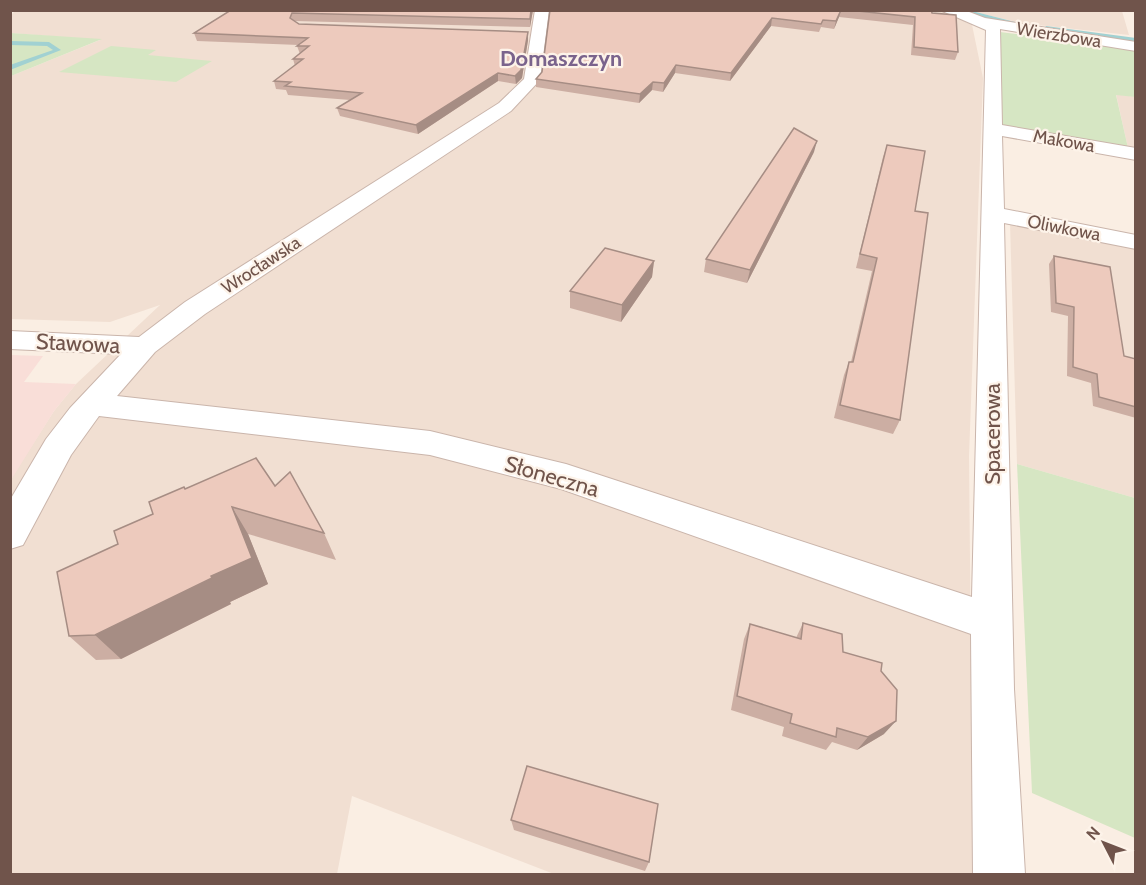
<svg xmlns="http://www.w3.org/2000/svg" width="1146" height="885" font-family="Cabin,sans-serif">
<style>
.residential{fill:#f1dfd2}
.commercial{fill:#f9ded8}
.green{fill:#d6e6c3}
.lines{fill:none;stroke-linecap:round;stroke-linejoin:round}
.stream{fill:#a1d1d2;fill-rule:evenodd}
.street-casing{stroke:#cab5ab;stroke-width:2}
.street{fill:#fff;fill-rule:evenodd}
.wall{fill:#ccaea3}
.shaded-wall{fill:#a68d84}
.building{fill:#edcabd;stroke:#a68d84;stroke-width:1.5}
.labels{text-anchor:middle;stroke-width:4.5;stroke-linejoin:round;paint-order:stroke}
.far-street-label{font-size:18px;fill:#70544b;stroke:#fdf3e9}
.far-quarter-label{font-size:22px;font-weight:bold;fill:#7a638c;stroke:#fdf3e9}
.street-label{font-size:22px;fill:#70544b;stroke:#fdf3e9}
</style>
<rect width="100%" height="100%" fill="#faeee3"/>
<path class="residential" d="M 953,10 L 971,20 L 983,78 L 969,456 L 973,874 L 554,874 L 352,796 L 337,874 L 11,874 L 10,480 L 54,411 L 76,384 L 160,305 L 110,322 L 11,319 L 11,76 L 100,40 L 11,33 L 11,15 L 15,11 Z
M 971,11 L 1122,11 L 1129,35 L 1020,23 Z
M 1116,94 L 1135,97 L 1135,149 L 1128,148 Z
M 1010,222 L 1135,248 L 1135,498 L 1017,464 Z"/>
<path class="commercial" d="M 11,355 L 43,356 L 24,382 L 76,384 L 54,411 L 11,480 Z"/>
<path class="green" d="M 1000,32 L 1135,49 L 1135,97 L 1116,95 L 1128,148 L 1002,125 Z
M 11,33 L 102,39 L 11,76 Z
M 111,46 L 156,50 L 148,55 L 212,61 L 176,82 L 59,72 Z
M 1017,464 L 1135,498 L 1135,838 L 1032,793 Z"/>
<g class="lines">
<path class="stream" d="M 972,11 L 1019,23 L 1020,24 L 1017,26 L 970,14 Z
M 1046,26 L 1136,38 L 1136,42 L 1044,29 Z
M 10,41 L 49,42 L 61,50 L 10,70 L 10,65 L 53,50 L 47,46 L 10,45 Z"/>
<defs>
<path id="street" d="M 535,10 L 549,10 L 540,80 L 511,111 L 205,314 L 155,352 L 117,396 L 430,431 L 566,464 L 972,597 L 986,30 L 940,10 L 964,10 L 985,18 L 1136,42 L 1136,51 L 1000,29 L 1002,125 L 1136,148 L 1136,160 L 1002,136 L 1004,209 L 1136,235 L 1136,249 L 1004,223 L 1014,689 L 1025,874 L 973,874 L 971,634 L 561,489 L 430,455 L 99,416 L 71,455 L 23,545 L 10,549 L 10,500 L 46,439 L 70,408 L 121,354 L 10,349 L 10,331 L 139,337 L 185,302 L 499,103 L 524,79 Z"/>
</defs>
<use href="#street" class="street-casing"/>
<use href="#street" class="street"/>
</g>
<path class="wall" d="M 231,10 L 533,10 L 530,27 L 294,21 L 299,24 L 528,40 L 522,78 L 516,84 L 498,81 L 418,134 L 340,116 L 337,108 L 350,100 L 288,95 L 286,90 L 276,89 L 274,81 L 295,66 L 293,59 L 300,54 L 297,46 L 299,45 L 197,41 L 194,33 Z
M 550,10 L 931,10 L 958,52 L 955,60 L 911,55 L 913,25 L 839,17 L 834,29 L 821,27 L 819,32 L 771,26 L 730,81 L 675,73 L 663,92 L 652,90 L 639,103 L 536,87 L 536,79 L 542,72 Z
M 887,145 L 915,211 L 900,420 L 893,434 L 834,418 L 844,375 L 849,362 L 851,362 L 872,271 L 856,268 L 883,157 Z
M 814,152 L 747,283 L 704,272 L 706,259 Z
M 1054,256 L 1124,356 L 1136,359 L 1136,418 L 1093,406 L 1091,383 L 1067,376 L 1068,316 L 1051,312 L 1049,264 Z
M 654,261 L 652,277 L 621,322 L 570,308 L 570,291 Z
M 275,486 L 324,533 L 336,560 L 248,534 L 268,584 L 230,602 L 231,604 L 121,659 L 96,660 L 69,636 L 118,544 L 153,514 L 185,488 Z
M 803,623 L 843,652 L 881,671 L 884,734 L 857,750 L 832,742 L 826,750 L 782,736 L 784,727 L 731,710 L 744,639 L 750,624 L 796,638 Z
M 511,820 L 649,862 L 645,871 L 514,830 Z"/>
<path class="shaded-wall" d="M 531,10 L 533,10 L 530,27 L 530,19 Z
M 841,10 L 839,17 L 834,29 L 836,21 Z
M 772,18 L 771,26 L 730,81 L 731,73 Z
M 528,32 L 528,40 L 522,78 L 516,84 L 515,76 Z
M 676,65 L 675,73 L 663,92 L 664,83 Z
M 498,73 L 498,81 L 418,134 L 416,125 Z
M 653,82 L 652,90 L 639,103 L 640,94 Z
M 817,141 L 814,152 L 747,283 L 750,270 Z
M 654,261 L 652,277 L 621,322 L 622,305 Z
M 232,507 L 248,534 L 268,584 L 230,602 L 231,604 L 121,659 L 95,635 L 211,576 Z
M 896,721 L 884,734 L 857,750 L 868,737 Z"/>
<path class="building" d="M 231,10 L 531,10 L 530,19 L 292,13 L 290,18 L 299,24 L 528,32 L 521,70 L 515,76 L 498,73 L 416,125 L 337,108 L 362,93 L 285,86 L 291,82 L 274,81 L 303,59 L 293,59 L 309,46 L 297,46 L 308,38 L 194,33 Z
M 550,10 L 841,10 L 836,21 L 823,20 L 821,24 L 772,18 L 731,73 L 676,65 L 664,83 L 653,82 L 640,94 L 536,79 L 542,72 Z
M 848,10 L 931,10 L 932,13 L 956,15 L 958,52 L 914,47 L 915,17 Z
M 794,128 L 817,141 L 750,270 L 706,259 Z
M 887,145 L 925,151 L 915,211 L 928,213 L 900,420 L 840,405 L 849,362 L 853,362 L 877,258 L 860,254 Z
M 605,248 L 654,261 L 622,305 L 570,291 Z
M 1054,256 L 1110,267 L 1124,356 L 1136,359 L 1136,407 L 1099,397 L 1097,374 L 1073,367 L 1074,307 L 1056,303 Z
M 256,458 L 275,486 L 290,472 L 324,533 L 232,507 L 252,558 L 211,576 L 212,578 L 95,635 L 69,636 L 57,572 L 118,544 L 114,531 L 153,514 L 149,502 L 184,487 L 185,489 Z
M 803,623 L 842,634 L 843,652 L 882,663 L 881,671 L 897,690 L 896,721 L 868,737 L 837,728 L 836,737 L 790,723 L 792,714 L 737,696 L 750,624 L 801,639 Z
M 527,766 L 658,804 L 649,862 L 511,820 Z"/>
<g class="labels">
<g class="far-street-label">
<text transform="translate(1059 35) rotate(9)" y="6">Wierzbowa</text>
<text transform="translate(1064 141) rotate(10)" y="6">Makowa</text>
<text transform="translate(1064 228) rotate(11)" y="6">Oliwkowa</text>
<text transform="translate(261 265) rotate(-33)" y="6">Wrocławska</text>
</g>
<g class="far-quarter-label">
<text x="561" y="66">Domaszczyn</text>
</g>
<g class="street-label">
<text transform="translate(78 343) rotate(3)" y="8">Stawowa</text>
<text transform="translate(992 434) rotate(-90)" y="8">Spacerowa</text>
<text transform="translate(552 476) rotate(16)" y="8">Słoneczna</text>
</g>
</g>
<rect width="1146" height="885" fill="none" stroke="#70544b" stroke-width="24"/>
<g transform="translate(1104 843) rotate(312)" stroke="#fdf3e9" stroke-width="4.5" paint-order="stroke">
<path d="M0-4.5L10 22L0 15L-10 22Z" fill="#70544b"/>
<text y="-9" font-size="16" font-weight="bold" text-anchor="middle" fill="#70544b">N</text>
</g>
</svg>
